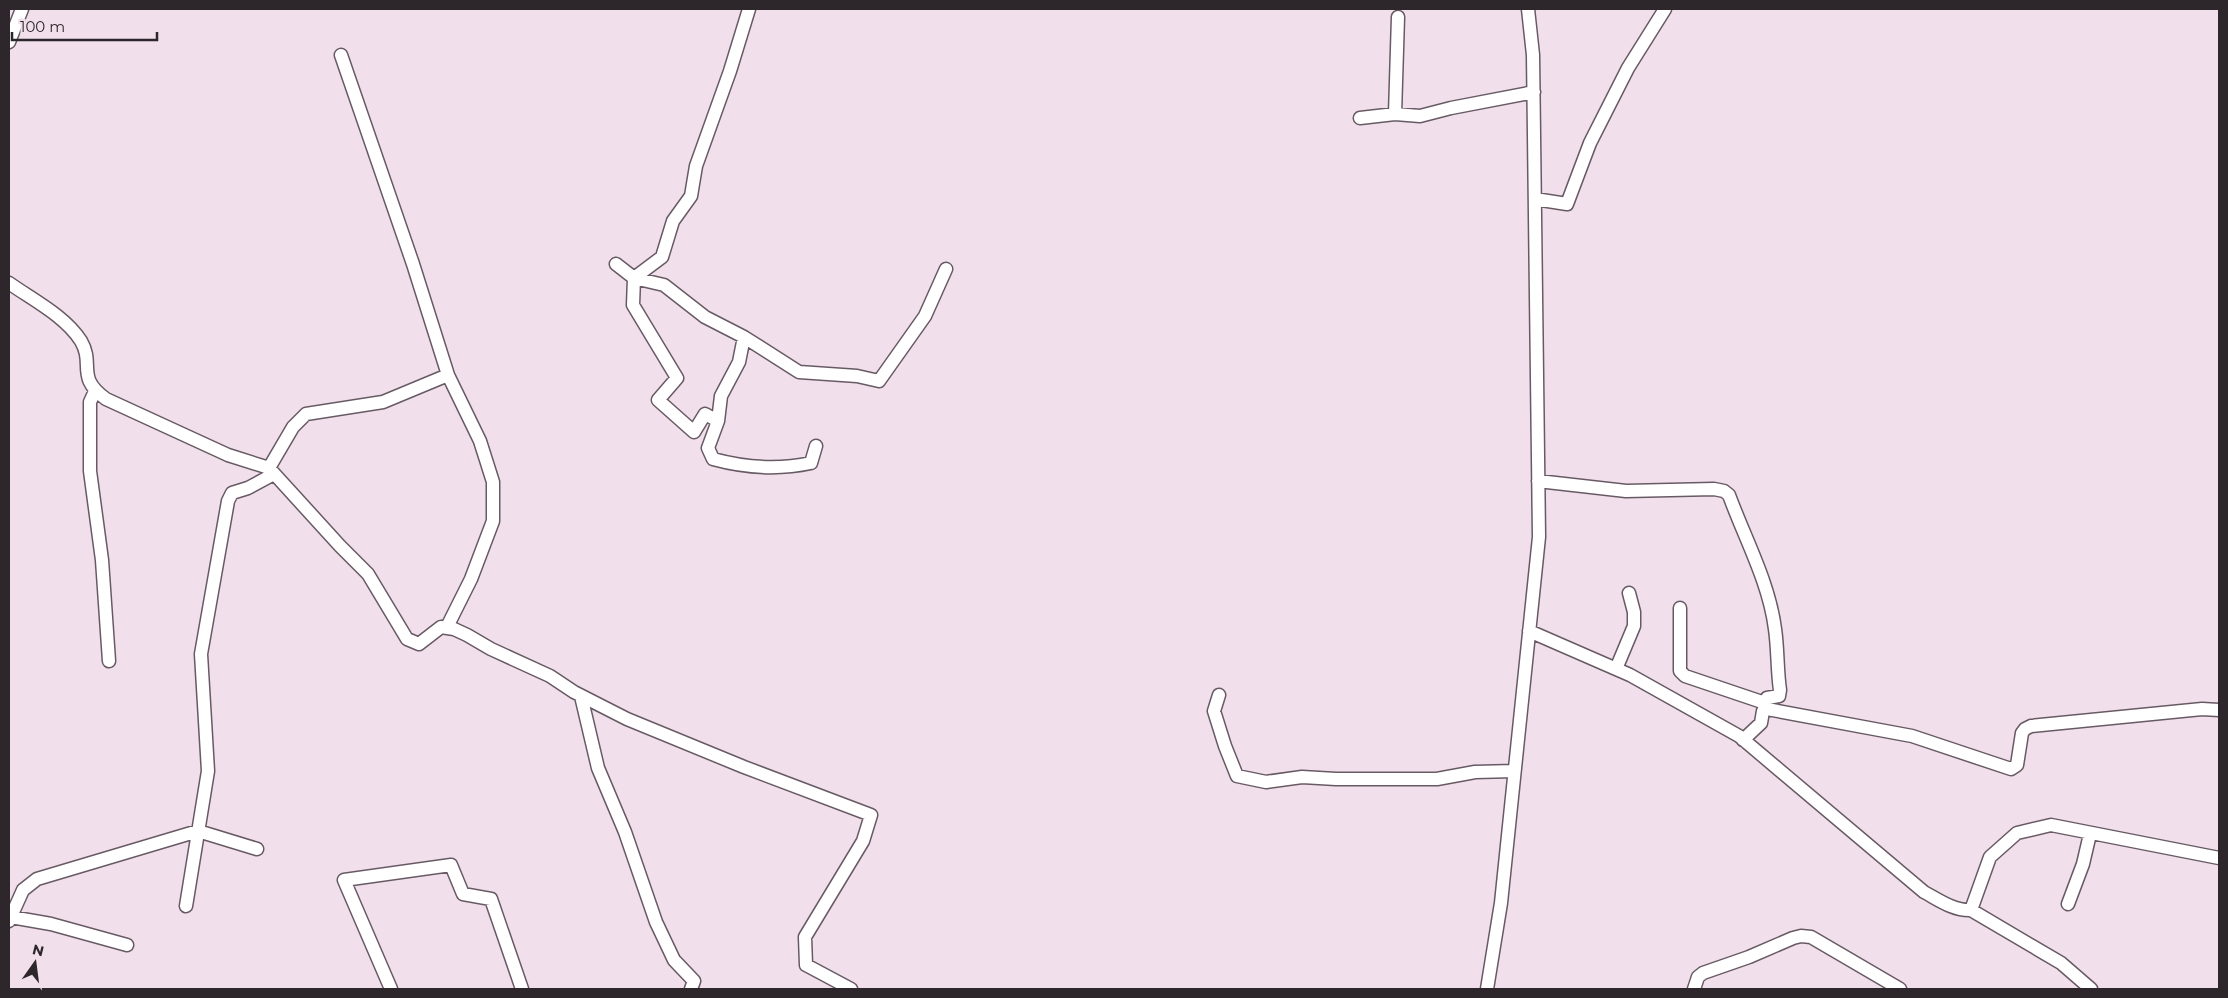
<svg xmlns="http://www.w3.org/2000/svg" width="2228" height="998" font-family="Montserrat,sans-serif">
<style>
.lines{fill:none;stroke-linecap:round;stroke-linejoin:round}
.minor-casing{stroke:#685a64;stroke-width:15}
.minor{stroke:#fff;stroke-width:12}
</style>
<rect width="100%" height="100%" fill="#f1e0ec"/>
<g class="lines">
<defs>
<path id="minor" d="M 9,42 L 22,9
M 341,55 L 413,264 L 448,375 L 480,441 L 493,482 L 493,521 L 471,579 L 447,627
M 1395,114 L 1398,17
M 1360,118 L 1395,114 L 1420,116 L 1451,108 L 1534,92
M 1535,199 L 1567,204 L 1590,143 L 1628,68 L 1665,9
M 616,264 L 634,278 L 662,257 L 673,221 L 691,196 L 696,166 L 730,71 L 749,9
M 9,283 C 33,300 65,316 81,341 C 95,365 75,377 106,399 L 228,455 L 269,468 L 340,546 L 368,574 L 407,639 L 419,644 L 441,627 L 454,629 L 467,635 L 491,649 L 550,676 L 574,692 L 627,719 L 744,767 L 871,815 L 863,841 L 805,937 L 806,965 L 851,989
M 744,337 L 799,372 L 857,376 L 879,381 L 925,316 L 946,269
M 95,391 L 90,402 L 90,471 L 102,560 L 109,661
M 718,421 L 721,396 L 739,362 L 744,337 L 705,317 L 664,285 L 634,278 L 633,305 L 677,378 L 658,400 L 694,432 L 705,414 L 718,421 L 708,448 L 713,459 C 746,468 778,470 811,463 L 816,446
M 269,468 L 293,427 L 306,414 L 383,402 L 448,375
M 1538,481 L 1626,491 L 1714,489 L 1724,491 L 1729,495 C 1745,539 1769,582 1775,629 C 1778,649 1777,670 1780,690 L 1779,696 L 1767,698 L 1765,703
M 1680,608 L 1680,671 L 1685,676 L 1765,703 L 1767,709
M 1529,631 L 1630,675 L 1739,736 L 1924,892 C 1939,900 1954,911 1971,910 L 2061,963 L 2091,989
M 1616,669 L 1634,626 L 1634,612 L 1629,593
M 1219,695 L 1214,711 L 1225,746 L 1237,776 L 1266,782 L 1302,777 L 1336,779 L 1437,779 L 1475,772 L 1514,771
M 581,696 L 598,768 L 625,832 L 656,922 L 674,960 L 694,981 L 691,989
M 1743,740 L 1761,723 L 1763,711 L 1767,709 L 1912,736 L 2011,769 L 2017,765 L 2022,733 L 2025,729 L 2031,726 L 2202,709 L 2219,710
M 2068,904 L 2083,864 L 2090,834
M 186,906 L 208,771 L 201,654 L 228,501 L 232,493 L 248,488 L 274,474
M 1971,910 L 1990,857 L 2017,833 L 2051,825 L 2219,858
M 11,917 L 51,924 L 127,945
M 9,921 L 23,890 L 37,879 L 198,831 L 257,849
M 391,989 L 344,880 L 451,865 L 463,894 L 491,899 L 522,989
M 1487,989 L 1501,903 L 1539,537 L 1533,55 L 1528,9
M 1694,989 L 1698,977 L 1703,973 L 1749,957 L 1793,938 L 1801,936 L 1811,937 L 1900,989"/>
</defs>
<use href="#minor" class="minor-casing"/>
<use href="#minor" class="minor"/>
</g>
<rect width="2228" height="998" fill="none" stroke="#2d262b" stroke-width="20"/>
<g transform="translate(35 963) rotate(14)" stroke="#f1e0ec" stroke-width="4" paint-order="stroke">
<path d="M0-4L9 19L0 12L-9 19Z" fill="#2d262b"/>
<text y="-8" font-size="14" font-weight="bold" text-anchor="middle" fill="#2d262b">N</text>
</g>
<path d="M12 32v8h145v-8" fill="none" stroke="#2d262b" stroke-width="2.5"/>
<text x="20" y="32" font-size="15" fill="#2d262b" stroke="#f1e0ec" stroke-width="4" paint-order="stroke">100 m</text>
</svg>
